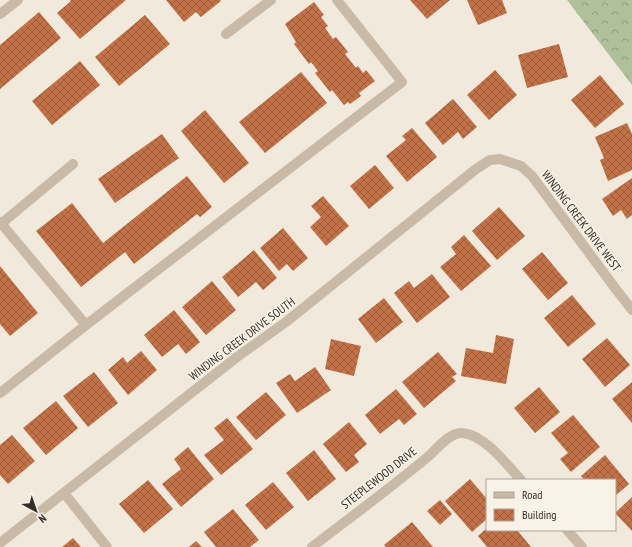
<svg xmlns="http://www.w3.org/2000/svg" width="632" height="547" font-family="'PT Sans Narrow',sans-serif">
<style>
.forest{fill:url(#forest-crowns)}
.building{fill:url(#building-cross-hatch)}
.lines{fill:none;stroke-linecap:round;stroke-linejoin:round}
.minor{stroke:#c9baa7;stroke-width:10}
.labels{text-anchor:middle;stroke-width:3;stroke-linejoin:round;paint-order:stroke}
.street-label{font-size:12px;fill:#362d28;stroke:#f9f3e7}
</style>
<defs>
<pattern id="forest-crowns" width="20" height="18" patternUnits="userSpaceOnUse"><rect width="20" height="18" fill="#b0c09b"/><path d="M2 6a3 3 0 1 1 6 0M12 15a3 3 0 1 1 6 0" fill="none" stroke="#909c7e"/></pattern>
<pattern id="building-cross-hatch" width="8" height="8" patternUnits="userSpaceOnUse"><rect width="8" height="8" fill="#c37247"/><path d="M0 0l8 8M0 8l8-8" fill="none" stroke="#9f5e3b"/></pattern>
</defs>
<rect width="100%" height="100%" fill="#f1e9db"/>
<path class="forest" d="M 567,0 L 632,0 L 632,85 Z"/>
<path class="building" d="M 70,0 L 126,0 L 80,39 L 57,13 L 71,1 Z
M 166,0 L 220,0 L 221,1 L 201,17 L 196,12 L 184,22 Z
M 410,0 L 450,0 L 427,19 Z
M 467,0 L 502,0 L 507,13 L 478,25 Z
M 314,2 L 324,15 L 321,17 L 328,26 L 325,28 L 333,39 L 336,37 L 348,52 L 345,54 L 356,68 L 358,66 L 363,73 L 366,70 L 375,81 L 359,93 L 361,96 L 350,104 L 348,102 L 344,105 L 332,90 L 330,92 L 315,73 L 318,71 L 311,62 L 309,64 L 294,44 L 296,42 L 285,24 Z
M 39,12 L 61,38 L 0,89 L 0,45 Z
M 145,15 L 170,44 L 119,86 L 95,57 Z
M 559,44 L 568,77 L 527,88 L 518,55 Z
M 80,61 L 100,85 L 52,125 L 32,101 Z
M 495,70 L 517,95 L 489,120 L 467,95 Z
M 301,72 L 327,103 L 265,153 L 239,122 Z
M 600,75 L 624,104 L 595,128 L 571,100 Z
M 453,99 L 477,127 L 463,139 L 458,132 L 443,145 L 425,123 Z
M 205,110 L 249,163 L 224,183 L 181,131 Z
M 627,123 L 632,134 L 632,170 L 608,181 L 600,160 L 604,158 L 595,137 Z
M 412,128 L 437,157 L 407,182 L 386,156 L 406,140 L 402,136 Z
M 162,134 L 179,158 L 115,203 L 98,179 Z
M 375,165 L 394,188 L 369,209 L 350,186 Z
M 187,176 L 212,207 L 200,217 L 197,214 L 134,264 L 125,252 L 81,287 L 36,231 L 72,203 L 103,243 Z
M 632,178 L 632,215 L 627,219 L 621,210 L 613,216 L 602,199 Z
M 323,196 L 349,226 L 326,246 L 310,227 L 321,217 L 311,206 Z
M 499,207 L 525,236 L 497,260 L 472,231 Z
M 283,228 L 308,258 L 293,271 L 287,264 L 279,271 L 260,248 Z
M 464,235 L 491,266 L 461,291 L 440,267 L 456,254 L 451,247 Z
M 254,250 L 277,278 L 263,290 L 256,282 L 238,297 L 222,277 Z
M 542,252 L 568,283 L 548,300 L 522,269 Z
M 0,266 L 38,313 L 10,336 L 0,324 Z
M 432,274 L 450,297 L 417,323 L 394,293 L 409,281 L 414,288 Z
M 212,281 L 236,310 L 206,335 L 182,307 Z
M 572,295 L 596,324 L 568,347 L 544,318 Z
M 384,298 L 403,322 L 376,343 L 358,319 Z
M 174,310 L 200,342 L 186,354 L 178,344 L 162,357 L 144,335 Z
M 496,335 L 514,339 L 506,384 L 461,376 L 466,348 L 493,353 Z
M 607,338 L 630,365 L 605,387 L 582,359 Z
M 331,339 L 361,346 L 354,376 L 325,369 Z
M 141,351 L 157,370 L 128,395 L 108,370 L 123,357 L 127,363 Z
M 438,352 L 457,374 L 452,377 L 456,381 L 424,408 L 402,382 Z
M 315,367 L 331,390 L 297,413 L 276,383 L 290,374 L 295,381 Z
M 94,372 L 118,403 L 88,427 L 63,396 Z
M 632,382 L 632,423 L 612,399 Z
M 539,387 L 560,412 L 535,433 L 514,408 Z
M 396,389 L 417,414 L 404,425 L 399,419 L 380,434 L 365,415 Z
M 266,392 L 286,415 L 256,440 L 236,417 Z
M 56,401 L 78,428 L 46,455 L 23,428 Z
M 573,415 L 600,447 L 571,472 L 560,459 L 568,453 L 551,433 Z
M 227,418 L 253,449 L 221,475 L 204,455 L 224,440 L 214,428 Z
M 349,422 L 367,444 L 354,455 L 359,462 L 346,472 L 323,444 Z
M 12,435 L 35,461 L 8,484 L 0,475 L 0,445 Z
M 188,447 L 214,479 L 181,507 L 162,484 L 181,469 L 174,459 Z
M 314,450 L 336,479 L 308,501 L 286,473 Z
M 605,455 L 629,484 L 615,496 L 615,480 L 584,480 L 581,476 Z
M 470,479 L 487,499 L 487,519 L 472,532 L 445,501 Z
M 148,480 L 173,509 L 144,533 L 119,504 Z
M 273,482 L 294,507 L 266,530 L 245,505 Z
M 632,497 L 632,531 L 615,513 Z
M 440,500 L 452,514 L 440,525 L 427,511 Z
M 233,509 L 259,540 L 250,547 L 216,547 L 204,532 Z
M 412,522 L 433,547 L 386,547 L 384,545 Z
M 487,528 L 487,530 L 517,530 L 531,547 L 487,547 L 478,536 Z
M 73,538 L 81,547 L 62,547 Z
M 196,541 L 202,547 L 189,547 Z"/>
<g class="lines">
<path class="minor" d="M 0,14 L 18,0
M 226,34 L 271,0
M 0,222 L 86,325
M 2,223 L 73,164
M 0,393 L 86,325 L 402,82 L 337,0
M 64,493 L 107,547
M 567,530 L 582,547
M 0,543 L 237,357 L 286,322 L 476,169 L 490,160 L 500,159 L 521,166 L 532,176 L 615,288 L 632,310
M 312,547 C 351,517 392,487 430,455 C 438,447 451,432 462,433 C 484,434 507,465 521,480"/>
</g>
<g class="labels">
<g class="street-label">
<text transform="translate(581 221) rotate(53)" y="4">WINDING CREEK DRIVE WEST</text>
<text transform="translate(242 339) rotate(-37)" y="4">WINDING CREEK DRIVE SOUTH</text>
<text transform="translate(379 478) rotate(-38)" y="4">STEEPLEWOOD DRIVE</text>
</g>
</g>
<rect x="486" y="479" width="130" height="52" fill="#f9f3e7" stroke="#aba49b"/>
<rect x="494" y="492" width="20" height="6" fill="#c9baa7" stroke="#aba49b"/>
<text x="522" y="499" font-size="12" fill="#362d28">Road</text>
<rect x="494" y="509" width="20" height="12" fill="url(#building-cross-hatch)" stroke="#aba49b"/>
<text x="522" y="519" font-size="12" fill="#362d28">Building</text>
<g transform="translate(36 511) rotate(140)" stroke="#f9f3e7" stroke-width="3" paint-order="stroke">
<path d="M0-3L7 15L0 10L-7 15Z" fill="#362d28"/>
<text y="-6" font-size="11" font-weight="bold" text-anchor="middle" fill="#362d28">N</text>
</g>
</svg>
